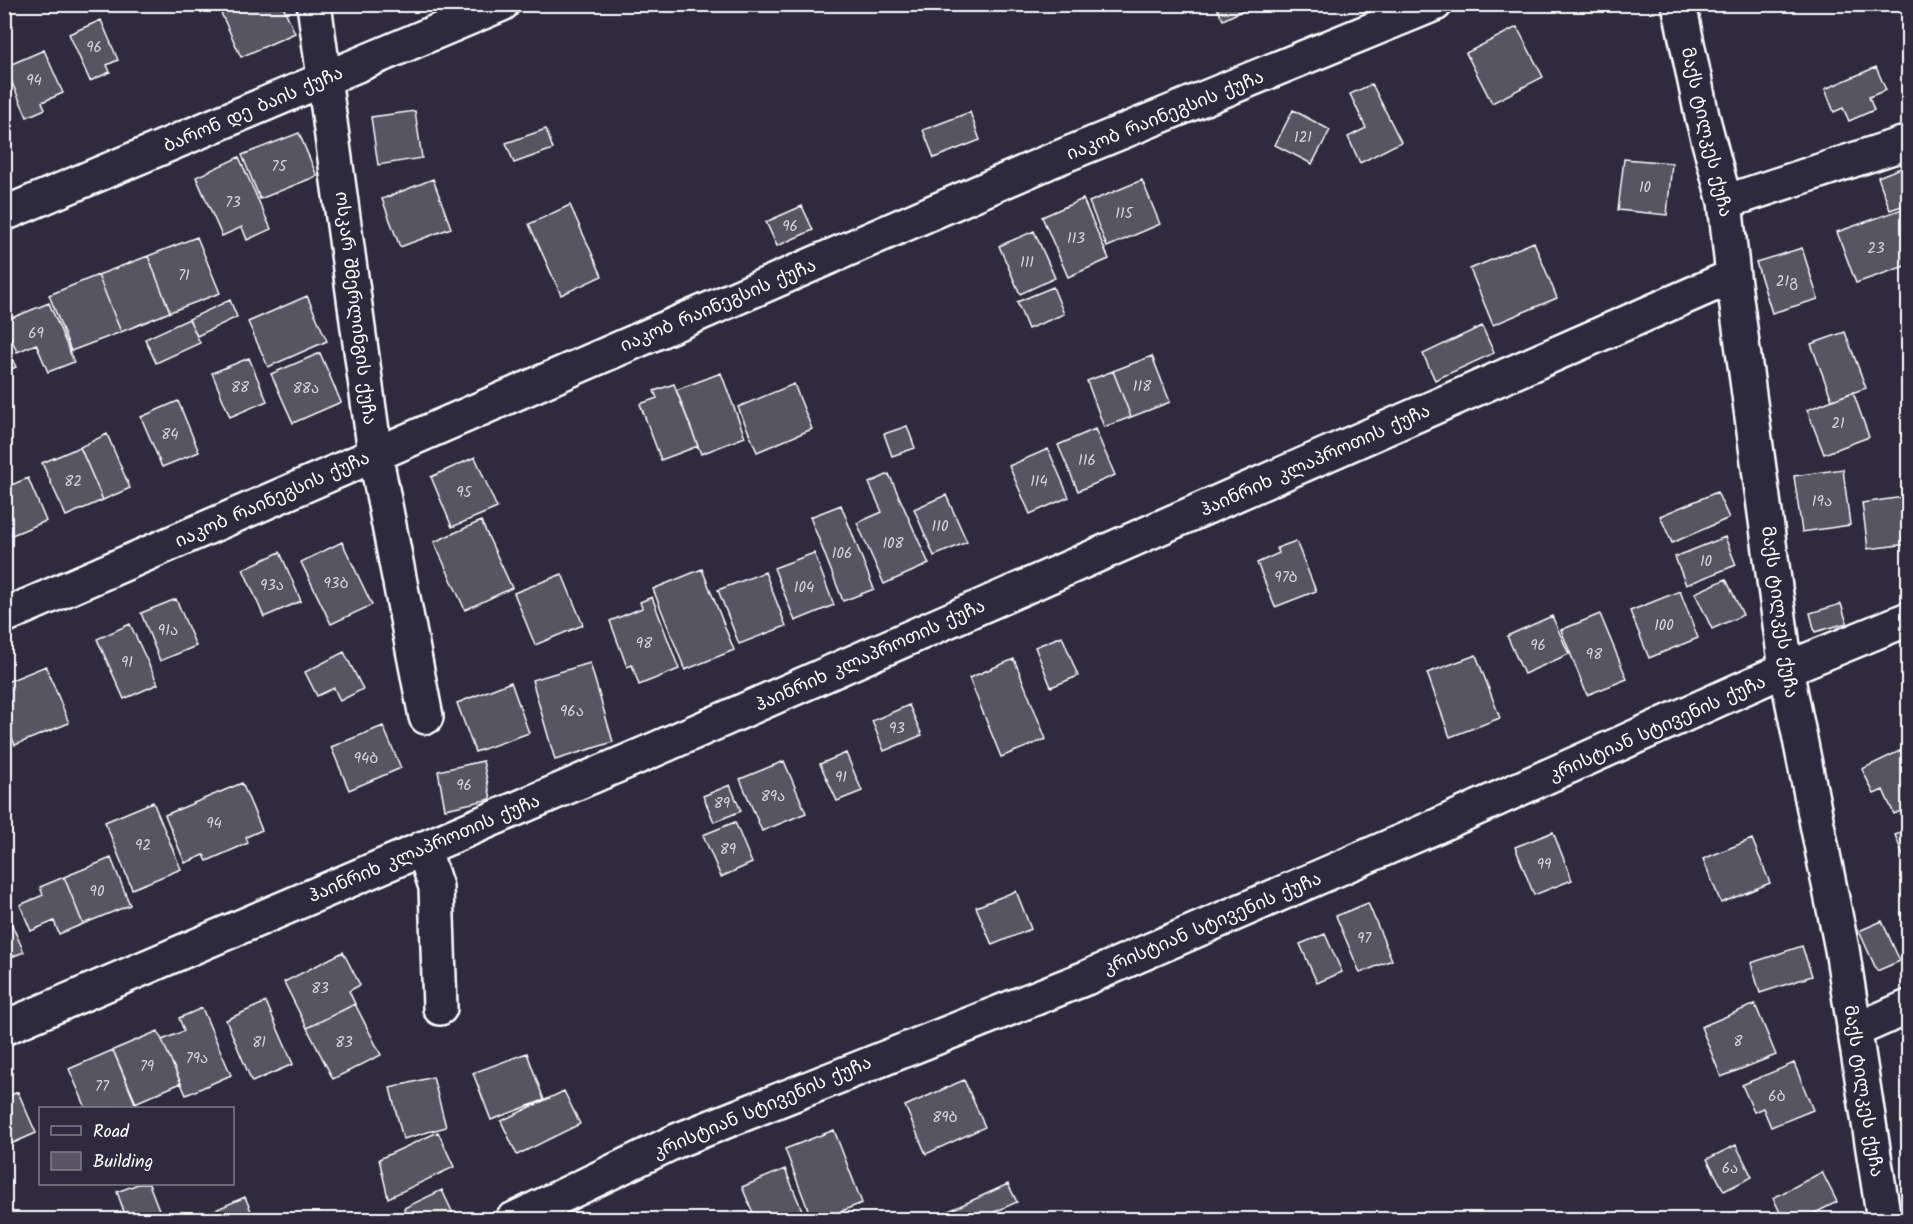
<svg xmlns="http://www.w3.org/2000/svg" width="1913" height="1224" font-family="Kalam,'Noto Sans Georgian',sans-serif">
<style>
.building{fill:#595564;stroke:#fff;stroke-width:1.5}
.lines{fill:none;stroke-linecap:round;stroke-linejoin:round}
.street-casing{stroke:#fff;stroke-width:38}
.street{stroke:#2f2a3d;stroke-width:33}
.labels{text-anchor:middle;stroke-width:4.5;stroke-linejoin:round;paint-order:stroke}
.number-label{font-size:15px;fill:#d6d4d8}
.street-label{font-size:18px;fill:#fff;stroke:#2f2a3d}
</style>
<rect width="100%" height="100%" fill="#2f2a3d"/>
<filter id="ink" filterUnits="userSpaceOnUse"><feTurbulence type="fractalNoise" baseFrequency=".0167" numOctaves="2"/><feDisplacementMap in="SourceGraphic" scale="12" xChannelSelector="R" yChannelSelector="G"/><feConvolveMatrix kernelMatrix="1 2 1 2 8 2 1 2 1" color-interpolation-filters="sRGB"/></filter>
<g filter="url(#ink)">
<path class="building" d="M 217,4 L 282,4 L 295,33 L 241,57 Z
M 764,4 L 779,4 L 767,11 Z
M 1215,4 L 1256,4 L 1223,20 Z
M 101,20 L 118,60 L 107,65 L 110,72 L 90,81 L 69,34 Z
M 1517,27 L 1543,77 L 1492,103 L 1466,53 Z
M 44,50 L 63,93 L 42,102 L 45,109 L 27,117 L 5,67 Z
M 1876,67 L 1886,90 L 1869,97 L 1874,110 L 1849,121 L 1843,108 L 1834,112 L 1825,89 Z
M 1372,84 L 1401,142 L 1360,163 L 1348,137 L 1366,128 L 1350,94 Z
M 4,98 L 13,117 L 4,121 Z
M 1293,110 L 1330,130 L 1312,164 L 1275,145 Z
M 415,111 L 422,158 L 378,165 L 371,117 Z
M 970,112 L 980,140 L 934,158 L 923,130 Z
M 546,129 L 553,149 L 514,163 L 506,143 Z
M 299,133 L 317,176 L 260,199 L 242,155 Z
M 239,157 L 271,229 L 247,240 L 242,227 L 222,236 L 196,177 Z
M 1624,159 L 1672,163 L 1667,215 L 1618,210 Z
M 1908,165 L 1908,204 L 1890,210 L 1878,177 Z
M 433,179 L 451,228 L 400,247 L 382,199 Z
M 1142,180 L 1160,224 L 1107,247 L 1089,202 Z
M 1083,199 L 1109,259 L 1068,277 L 1042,217 Z
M 570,205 L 602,276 L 561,295 L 529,224 Z
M 802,206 L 813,230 L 777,246 L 766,222 Z
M 1908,207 L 1908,265 L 1856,283 L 1837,232 Z
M 1034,231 L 1055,278 L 1020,294 L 999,246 Z
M 197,237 L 220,293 L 170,312 L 148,256 Z
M 1534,242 L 1557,298 L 1493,325 L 1470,269 Z
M 1802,248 L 1818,299 L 1772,313 L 1756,262 Z
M 148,256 L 170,312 L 121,332 L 98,275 Z
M 98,275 L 121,332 L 71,351 L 49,295 Z
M 1053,287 L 1064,314 L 1028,329 L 1017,302 Z
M 307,296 L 327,341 L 268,367 L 248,322 Z
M 230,300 L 237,317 L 197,336 L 189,319 Z
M 49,303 L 74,362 L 48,372 L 36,344 L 17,352 L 4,321 Z
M 189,319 L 200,343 L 156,363 L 145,339 Z
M 1482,326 L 1494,353 L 1435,380 L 1423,354 Z
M 1845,332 L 1866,388 L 1832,400 L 1811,344 Z
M 4,341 L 16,367 L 4,372 Z
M 320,353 L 341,402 L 293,423 L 271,374 Z
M 1152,356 L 1170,402 L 1131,417 L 1113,371 Z
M 249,358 L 267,401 L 230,417 L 212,373 Z
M 1113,371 L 1131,417 L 1104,427 L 1087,381 Z
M 721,373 L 745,437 L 701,454 L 676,390 Z
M 674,384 L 698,446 L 661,460 L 640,404 L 657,398 L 654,391 Z
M 794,384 L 812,429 L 757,452 L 738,407 Z
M 1853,392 L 1869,437 L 1824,454 L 1807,410 Z
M 178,401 L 199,452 L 162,467 L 141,417 Z
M 907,426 L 915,448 L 892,456 L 884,434 Z
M 1095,429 L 1115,475 L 1078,491 L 1058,445 Z
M 107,434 L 130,488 L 103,500 L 80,447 Z
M 80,447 L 103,500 L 66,516 L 42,463 Z
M 1048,449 L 1069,497 L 1030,514 L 1009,466 Z
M 475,457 L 497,508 L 452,527 L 431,477 Z
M 1843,469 L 1850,525 L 1802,532 L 1794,476 Z
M 889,474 L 929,564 L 884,584 L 857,523 L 882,512 L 869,483 Z
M 28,478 L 46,521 L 12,535 L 4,517 L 4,488 Z
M 1717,492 L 1729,518 L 1672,543 L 1660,516 Z
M 946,495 L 967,542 L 934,556 L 914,509 Z
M 1903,497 L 1908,544 L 1868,549 L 1862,503 Z
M 841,505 L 874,589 L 843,601 L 810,517 Z
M 481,521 L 512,588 L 465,610 L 434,542 Z
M 1725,537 L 1736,565 L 1686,585 L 1675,557 Z
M 1296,541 L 1316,591 L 1275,607 L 1257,563 L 1279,553 L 1277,548 Z
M 342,542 L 372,605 L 331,624 L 301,562 Z
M 280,552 L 301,601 L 264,617 L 243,569 Z
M 814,553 L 834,605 L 795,621 L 774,568 Z
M 702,569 L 734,650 L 685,670 L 653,589 Z
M 765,572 L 786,626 L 739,644 L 718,590 Z
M 562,574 L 583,625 L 535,645 L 514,593 Z
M 1726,579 L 1743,615 L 1712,629 L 1695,593 Z
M 1680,591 L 1698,638 L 1649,658 L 1630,611 Z
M 652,597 L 679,669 L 639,685 L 632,665 L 627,667 L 610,621 L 642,608 L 640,602 Z
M 176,599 L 196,646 L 160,661 L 141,613 Z
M 1841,604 L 1847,623 L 1815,632 L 1810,613 Z
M 1600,614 L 1627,679 L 1587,695 L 1561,630 Z
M 1552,616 L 1569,654 L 1524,674 L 1507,636 Z
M 130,624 L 158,684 L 124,699 L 97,639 Z
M 1062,636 L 1078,676 L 1051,687 L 1035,647 Z
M 344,652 L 363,689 L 340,701 L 334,688 L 317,696 L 305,672 Z
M 1476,655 L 1500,718 L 1450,737 L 1427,673 Z
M 1014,659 L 1046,739 L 1001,757 L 969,678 Z
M 590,663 L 613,742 L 555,760 L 532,680 Z
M 46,666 L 69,723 L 15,745 L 4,719 L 4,683 Z
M 511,682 L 529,733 L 475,752 L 457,703 Z
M 909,705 L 922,735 L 884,751 L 872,721 Z
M 383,726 L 401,768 L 349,790 L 331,747 Z
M 1908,747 L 1908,808 L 1894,814 L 1883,790 L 1874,794 L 1862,769 Z
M 846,753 L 862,791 L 837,801 L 820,764 Z
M 483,761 L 491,799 L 445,809 L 438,771 Z
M 784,761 L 806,813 L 762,831 L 740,779 Z
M 242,783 L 262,830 L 246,837 L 248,843 L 207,861 L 204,855 L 185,863 L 165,815 Z
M 730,785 L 741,811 L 714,822 L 703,796 Z
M 153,802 L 181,869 L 132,889 L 105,822 Z
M 735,822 L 752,863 L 721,877 L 703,835 Z
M 1908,830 L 1908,868 L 1895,835 Z
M 1553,832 L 1572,880 L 1534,895 L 1515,847 Z
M 1752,839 L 1770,883 L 1721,903 L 1703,859 Z
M 111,858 L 130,905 L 83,924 L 64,877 Z
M 64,877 L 83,924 L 59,934 L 54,921 L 31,931 L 20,905 L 43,895 L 40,887 Z
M 1016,891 L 1031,929 L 992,945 L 976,907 Z
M 1368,903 L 1392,960 L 1360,973 L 1336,916 Z
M 4,907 L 24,952 L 4,960 Z
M 1908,909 L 1908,929 L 1901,913 Z
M 1882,921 L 1900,961 L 1877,971 L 1859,931 Z
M 1325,934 L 1342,972 L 1317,983 L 1300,944 Z
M 1802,946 L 1812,976 L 1760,993 L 1751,963 Z
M 343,952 L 360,985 L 349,991 L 355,1004 L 307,1028 L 284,982 Z
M 266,1002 L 293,1064 L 252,1082 L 226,1020 Z
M 355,1004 L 381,1055 L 333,1079 L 307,1028 Z
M 1755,1004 L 1776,1055 L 1721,1077 L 1701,1027 Z
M 202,1008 L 231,1075 L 186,1095 L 162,1040 L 184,1031 L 179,1018 Z
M 158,1031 L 181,1083 L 135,1103 L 113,1050 Z
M 113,1050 L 138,1108 L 86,1108 L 69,1069 Z
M 527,1053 L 544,1100 L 491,1120 L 473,1073 Z
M 1794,1063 L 1813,1110 L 1771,1127 L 1763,1108 L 1754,1112 L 1742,1085 Z
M 433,1077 L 446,1127 L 403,1139 L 390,1088 Z
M 964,1080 L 985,1127 L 926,1154 L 905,1106 Z
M 564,1091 L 580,1124 L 517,1155 L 501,1121 Z
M 18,1092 L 36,1133 L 4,1147 L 4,1098 Z
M 834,1130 L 862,1203 L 819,1220 L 812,1220 L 785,1149 Z
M 438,1132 L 454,1167 L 388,1198 L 379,1159 Z
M 1736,1145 L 1752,1177 L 1724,1191 L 1707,1159 Z
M 785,1169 L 806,1220 L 756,1220 L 742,1187 Z
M 1822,1172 L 1837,1202 L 1801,1220 L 1784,1220 L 1773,1198 Z
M 138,1184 L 149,1184 L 163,1220 L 127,1220 L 117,1192 Z
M 1008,1184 L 1017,1202 L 977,1220 L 929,1220 Z
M 442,1190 L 456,1220 L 428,1220 L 426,1215 L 409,1220 L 404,1208 Z
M 245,1197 L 255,1220 L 197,1220 L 197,1218 Z
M 125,1213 L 127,1220 L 108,1220 Z"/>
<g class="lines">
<defs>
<path id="street" d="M 314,4 L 375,453 L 426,717
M 1679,4 L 1702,116 L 1725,202 L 1733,276 L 1786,669 L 1842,949 L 1884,1220
M 1725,202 L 1902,144 L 1908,145
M 4,214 L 502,4
M 4,616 L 1048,162 L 1435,4
M 423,848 L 436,887 L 440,1008
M 4,1028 L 649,752 L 1733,276
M 1854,1031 L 1908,1007
M 512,1220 L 676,1141 L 1086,978 L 1437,826 L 1786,669 L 1908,619"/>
</defs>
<use href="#street" class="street-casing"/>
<use href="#street" class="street"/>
</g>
</g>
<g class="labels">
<g class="number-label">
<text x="94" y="52">96</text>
<text x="34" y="85">94</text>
<text x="1303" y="142">121</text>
<text x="279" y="171">75</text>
<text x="1645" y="192">10</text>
<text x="233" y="207">73</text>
<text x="1124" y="218">115</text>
<text x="790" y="231">96</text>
<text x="1076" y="243">113</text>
<text x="1876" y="253">23</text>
<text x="1027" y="267">111</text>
<text x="184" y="280">71</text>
<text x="1787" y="286">21გ</text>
<text x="36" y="338">69</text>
<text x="1142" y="391">118</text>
<text x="240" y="392">88</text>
<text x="306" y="393">88ა</text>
<text x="1838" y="428">21</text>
<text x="170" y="439">84</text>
<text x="1087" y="465">116</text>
<text x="73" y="486">82</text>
<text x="1039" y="486">114</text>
<text x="464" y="497">95</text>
<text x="1822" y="506">19ა</text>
<text x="940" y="531">110</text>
<text x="893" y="548">108</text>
<text x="842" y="558">106</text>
<text x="1706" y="566">10</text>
<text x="1286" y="582">97ბ</text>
<text x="336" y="588">93ბ</text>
<text x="272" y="590">93ა</text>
<text x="804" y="592">104</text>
<text x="1664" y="630">100</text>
<text x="168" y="635">91ა</text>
<text x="644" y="648">98</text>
<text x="1538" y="650">96</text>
<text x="1594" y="659">98</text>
<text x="127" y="667">91</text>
<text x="572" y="716">96ა</text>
<text x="897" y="733">93</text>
<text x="366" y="763">94ბ</text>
<text x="841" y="782">91</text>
<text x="464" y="790">96</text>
<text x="773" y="801">89ა</text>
<text x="722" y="808">89</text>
<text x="214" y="828">94</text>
<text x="143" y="850">92</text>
<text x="728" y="854">89</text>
<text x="1544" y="869">99</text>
<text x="97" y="896">90</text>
<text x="1364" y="943">97</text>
<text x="320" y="993">83</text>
<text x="1738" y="1046">8</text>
<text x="259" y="1047">81</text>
<text x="344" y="1047">83</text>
<text x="197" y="1063">79ა</text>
<text x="147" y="1071">79</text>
<text x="102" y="1091">77</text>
<text x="1777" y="1101">6ბ</text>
<text x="945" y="1122">89ბ</text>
<text x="1730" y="1173">6ა</text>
</g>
<g class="street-label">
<text transform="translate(253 109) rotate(-23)" y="6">ბარონ დე ბაის ქუჩა</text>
<text transform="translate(1165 115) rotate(-22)" y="6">იაკობ რაინეგსის ქუჩა</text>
<text transform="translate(1707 132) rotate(77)" y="6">მაქს ტილკეს ქუჩა</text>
<text transform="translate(718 305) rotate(-23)" y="6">იაკობ რაინეგსის ქუჩა</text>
<text transform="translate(356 308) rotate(83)" y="6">ოსკარ შმერლინგის ქუჩა</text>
<text transform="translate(1315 460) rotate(-24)" y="6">ჰაინრიხ კლაპროთის ქუჩა</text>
<text transform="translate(272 499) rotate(-24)" y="6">იაკობ რაინეგსის ქუჩა</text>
<text transform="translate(1780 612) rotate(82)" y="6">მაქს ტილკეს ქუჩა</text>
<text transform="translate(870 655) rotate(-24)" y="6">ჰაინრიხ კლაპროთის ქუჩა</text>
<text transform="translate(1657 728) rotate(-24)" y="6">კრისტიან სტივენის ქუჩა</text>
<text transform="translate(424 848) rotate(-23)" y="6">ჰაინრიხ კლაპროთის ქუჩა</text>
<text transform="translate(1212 923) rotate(-23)" y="6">კრისტიან სტივენის ქუჩა</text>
<text transform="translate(1864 1091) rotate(81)" y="6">მაქს ტილკეს ქუჩა</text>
<text transform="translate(762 1107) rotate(-23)" y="6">კრისტიან სტივენის ქუჩა</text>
</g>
</g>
<rect width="1913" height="1224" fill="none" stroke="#2f2a3d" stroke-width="24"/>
<rect x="12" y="12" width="1889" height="1200" fill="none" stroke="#fff" stroke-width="2" filter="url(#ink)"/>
<rect x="39" y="1107" width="195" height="78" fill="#2f2a3d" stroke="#827f8b" stroke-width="1.5"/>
<rect x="51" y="1126" width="30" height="9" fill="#2f2a3d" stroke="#827f8b" stroke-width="1.5"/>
<text x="93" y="1137" font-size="18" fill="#ffffff">Road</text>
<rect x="51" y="1152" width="30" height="18" fill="#595564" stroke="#827f8b" stroke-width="1.5"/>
<text x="93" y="1167" font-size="18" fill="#ffffff">Building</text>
</svg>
